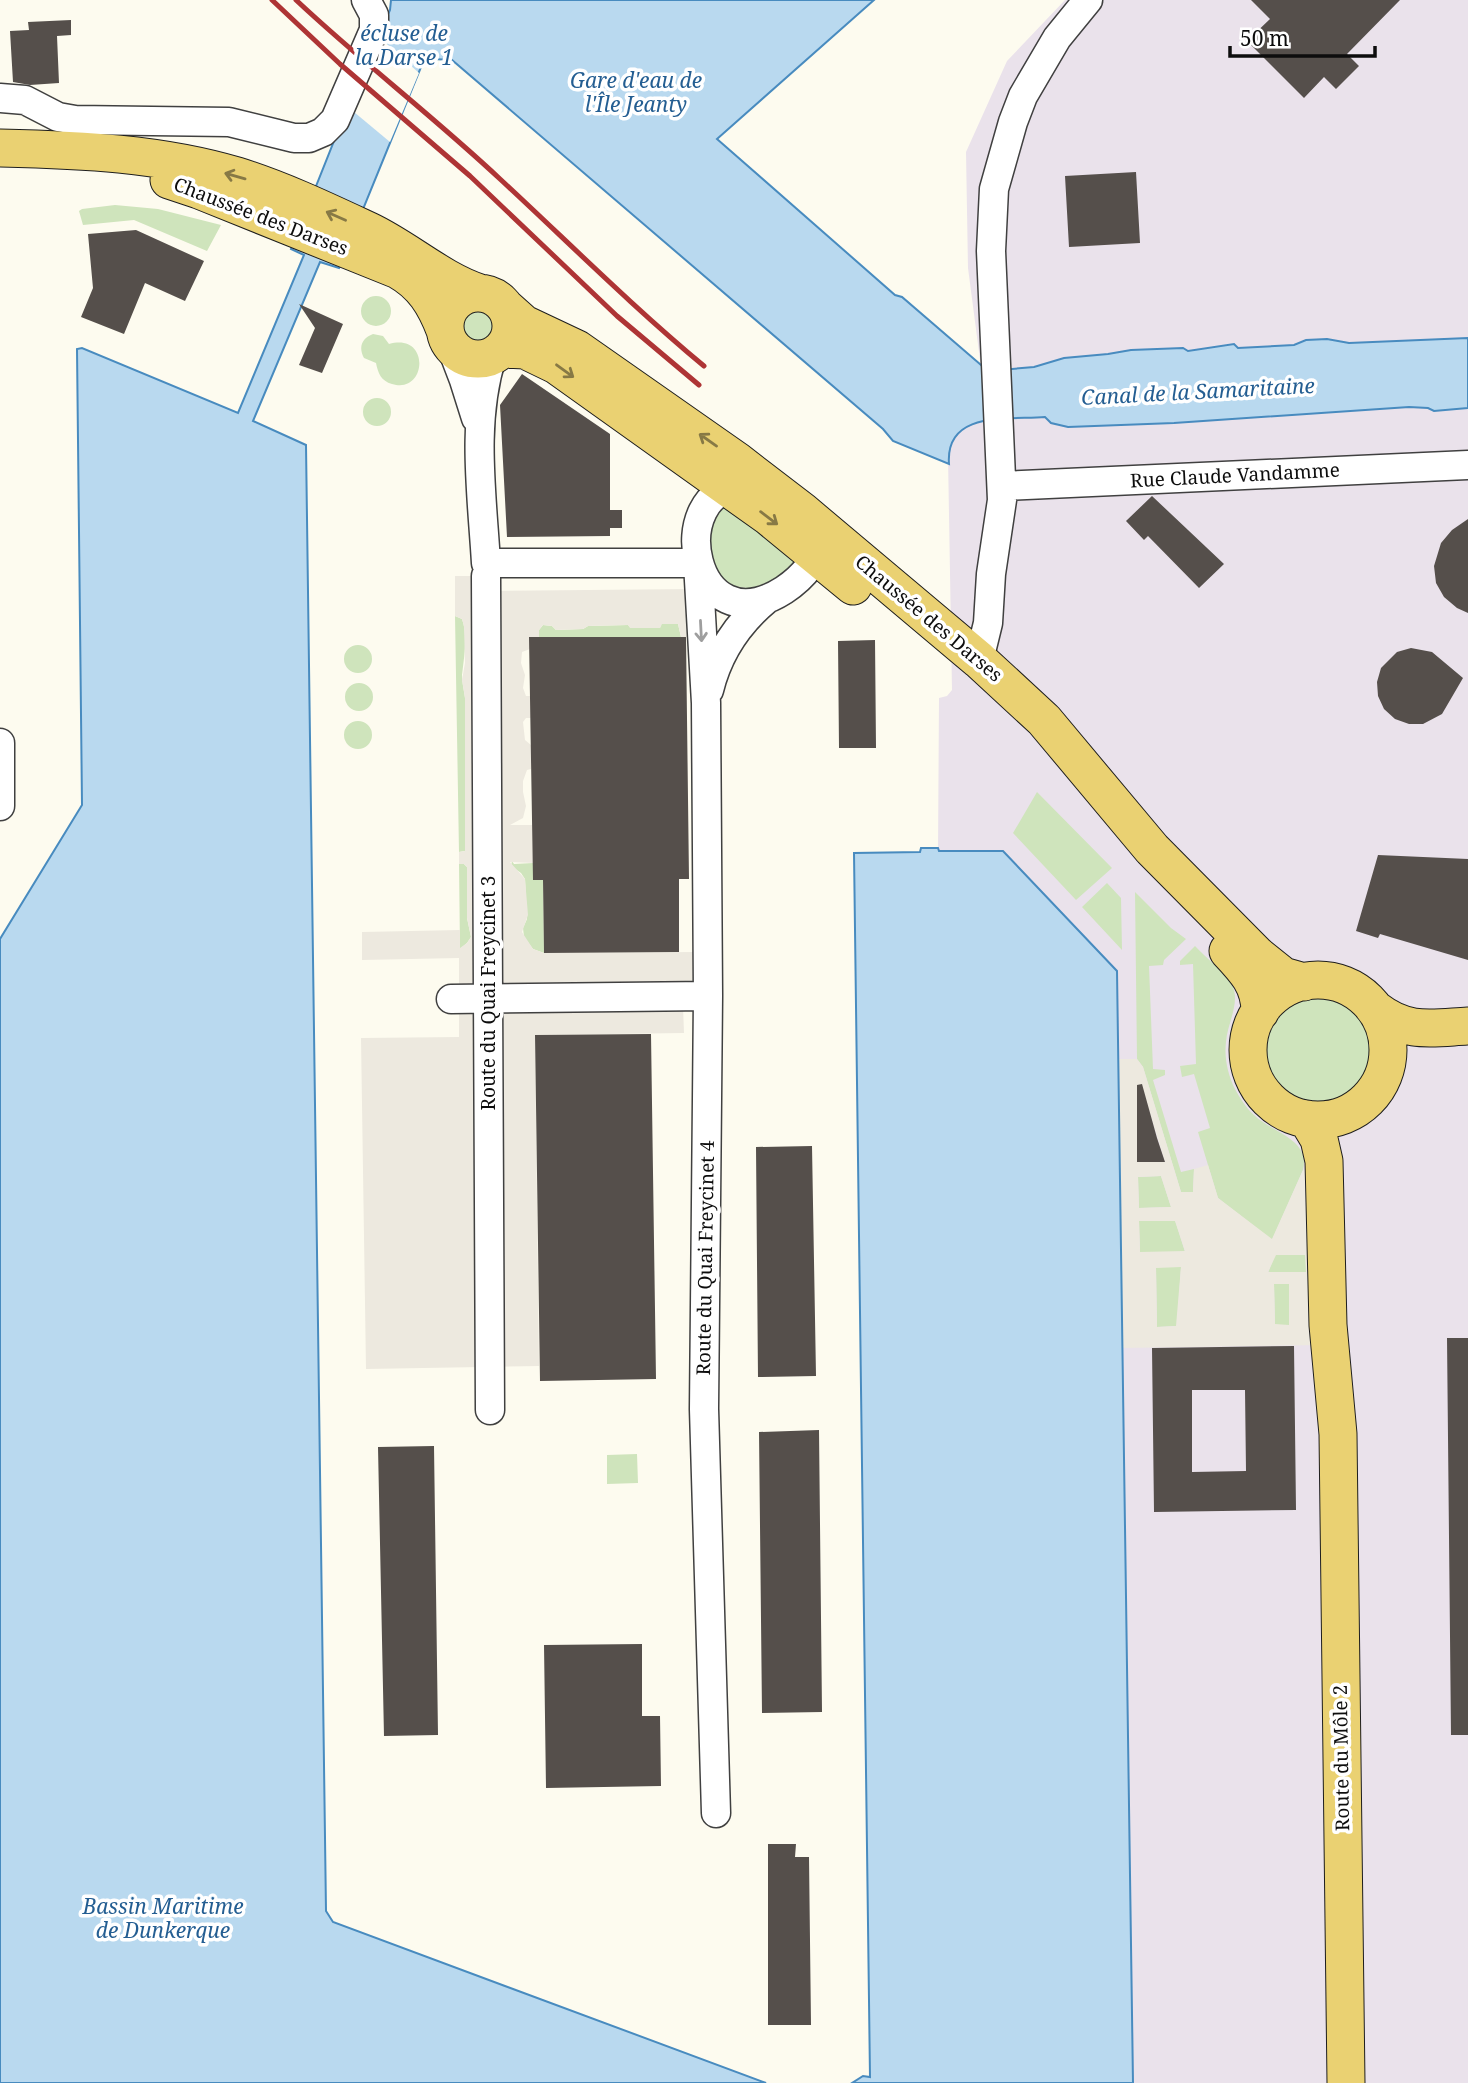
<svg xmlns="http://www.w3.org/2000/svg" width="1468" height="2083" font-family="'Noto Serif',serif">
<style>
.industrial{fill:#eae2eb}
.green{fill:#cfe4bc}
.plaza{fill:#ede9df;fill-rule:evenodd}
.water{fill:#b9d9ef;stroke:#488bbf;stroke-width:2}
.pier{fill:#fdfbef}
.building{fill:#554f4b;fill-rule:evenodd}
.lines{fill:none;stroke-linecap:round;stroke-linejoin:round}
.minor-casing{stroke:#404040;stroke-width:31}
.major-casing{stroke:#1e1e1e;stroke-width:39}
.minor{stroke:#fff;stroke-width:28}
.major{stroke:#ead172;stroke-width:37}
.rail{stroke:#ae3435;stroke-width:5}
.oneway{stroke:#877945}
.oneway2{stroke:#9e9e9e}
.labels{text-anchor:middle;stroke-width:7;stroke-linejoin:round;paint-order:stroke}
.street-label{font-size:19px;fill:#0d0d0d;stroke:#fff}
.water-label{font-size:21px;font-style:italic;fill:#245e92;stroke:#fff}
</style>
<rect width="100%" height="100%" fill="#fdfbef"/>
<path class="industrial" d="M 1065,0 L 1468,0 L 1468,2083 L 1133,2083 L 1117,972 L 938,851 L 939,698 L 947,696 L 952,690 L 948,456 L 953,439 L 962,428 L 975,422 L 988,421 L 968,268 L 966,152 L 1007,61 Z"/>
<path class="green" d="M 115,205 L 158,209 L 221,225 L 207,251 L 134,220 L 83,225 L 79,211 L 82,209 Z
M361 311a15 15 0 1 1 30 0a15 15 0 1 1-30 0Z
M461 326a18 18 0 1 1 36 0a18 18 0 1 1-36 0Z
M 373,334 L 383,336 L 389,344 C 431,332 427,395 392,384 C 381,381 378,373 376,363 L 364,358 C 358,347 362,338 373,334 Z
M363 412a14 14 0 1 1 28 0a14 14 0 1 1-28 0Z
M 727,507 L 797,561 L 798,566 L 761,590 L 726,585 L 707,554 L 716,508 Z
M 455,616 L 462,619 C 468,636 464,657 462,675 C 462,683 464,690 465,698 L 465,851 L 459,852 Z
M 661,624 L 678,624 L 681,637 L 539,637 L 539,630 L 543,625 L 552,626 L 556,630 L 583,629 L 588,626 L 628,625 L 631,628 L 660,628 Z
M344 659a14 14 0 1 1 28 0a14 14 0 1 1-28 0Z
M345 697a14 14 0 1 1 28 0a14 14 0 1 1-28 0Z
M344 735a14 14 0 1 1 28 0a14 14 0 1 1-28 0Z
M 1037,792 L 1112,868 L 1076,900 L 1013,833 Z
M 512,861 L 514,864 L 533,863 L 533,879 L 543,880 L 544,953 L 533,949 L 524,937 L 523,928 L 527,919 L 525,879 L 521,873 L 511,866 Z
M 459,864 L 464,864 L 467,867 L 467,918 L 471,937 L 467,943 L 460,949 Z
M 1107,883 L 1121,898 L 1122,950 L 1082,907 Z
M 1135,892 L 1171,928 L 1186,939 L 1164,960 L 1163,965 L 1149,966 L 1153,1069 L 1165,1070 L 1165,1075 L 1153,1080 L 1181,1172 L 1194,1169 L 1193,1192 L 1181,1192 L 1143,1067 L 1137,1059 Z
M 1195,946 C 1206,958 1224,971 1232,985 C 1241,1002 1227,1024 1226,1042 C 1224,1058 1228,1075 1235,1089 C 1240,1098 1246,1108 1254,1115 C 1271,1132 1311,1139 1303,1170 L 1272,1240 L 1218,1198 L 1198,1132 L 1210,1128 L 1194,1074 L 1182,1077 L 1180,1066 L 1196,1064 L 1193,964 L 1180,965 L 1180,961 Z
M1263 1050a57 57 0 1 1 114 0a57 57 0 1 1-114 0Z
M 1161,1176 L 1171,1207 L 1139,1208 L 1138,1177 Z
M 1175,1220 L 1185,1252 L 1140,1252 L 1139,1221 Z
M 1275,1255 L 1306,1255 L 1306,1272 L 1268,1273 Z
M 1156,1267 L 1181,1267 L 1177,1326 L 1157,1327 Z
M 1274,1284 L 1289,1284 L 1289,1325 L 1275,1325 Z
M 637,1454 L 638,1483 L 607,1484 L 607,1455 Z"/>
<path class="plaza" d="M 455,576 L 488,576 L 489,591 L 693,589 L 693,637 L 681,637 L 678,624 L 662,624 L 660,628 L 630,628 L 628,625 L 588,626 L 583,629 L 556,630 L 552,626 L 543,625 L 539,630 L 539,637 L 530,649 L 522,652 L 521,663 L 525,675 L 523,688 L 526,696 L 530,696 L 531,718 L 526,718 L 523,722 L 525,740 L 531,745 L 531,769 L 527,770 L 523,781 L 523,792 L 526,806 L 523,818 L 510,825 L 532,825 L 533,863 L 510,862 L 525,879 L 528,915 L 522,932 L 533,949 L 544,953 L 697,952 L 697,1006 L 683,1006 L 684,1033 L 535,1035 L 539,1366 L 366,1369 L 361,1038 L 459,1037 L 459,958 L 362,960 L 362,932 L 460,930 L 460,948 L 467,943 L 471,937 L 467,918 L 467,867 L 464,864 L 459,864 L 459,852 L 465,851 L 465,698 L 462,680 L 465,663 L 464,626 L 462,619 L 455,616 Z
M 1119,1059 L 1137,1059 L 1143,1067 L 1181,1192 L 1193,1192 L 1194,1169 L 1208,1165 L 1218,1198 L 1272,1239 L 1303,1170 L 1320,1170 L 1324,1345 L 1122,1348 ZM 1147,1104 L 1165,1162 L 1137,1162 L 1137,1105 ZM 1161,1176 L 1171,1207 L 1139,1208 L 1138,1177 ZM 1139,1221 L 1175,1221 L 1185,1251 L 1140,1252 ZM 1276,1255 L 1305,1255 L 1306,1272 L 1268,1272 ZM 1181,1267 L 1176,1326 L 1157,1327 L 1156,1268 ZM 1274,1284 L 1289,1284 L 1289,1325 L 1275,1324 Z"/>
<path class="water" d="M 391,0 L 874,0 L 717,139 L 895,295 L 902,297 L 988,371 L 1034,367 L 1064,358 L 1108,354 L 1131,350 L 1183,348 L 1188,351 L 1234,344 L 1238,348 L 1294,345 L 1306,340 L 1327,339 L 1349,343 L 1468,338 L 1468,408 L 1434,411 L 1428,408 L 1409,407 L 1174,423 L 1068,427 L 1051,423 L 1045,417 C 1009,420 945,410 949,464 L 893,441 L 883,429 L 452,60 L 433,59 L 421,67 L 339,268 L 320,262 L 253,421 L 306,445 L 326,1911 L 333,1922 L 766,2083 L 0,2083 L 0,939 L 82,805 L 77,349 L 82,348 L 238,413 L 304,255 L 291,249 L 346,111 L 390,10 Z
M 921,848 L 938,848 L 939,851 L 1003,851 L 1117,971 L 1133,2083 L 852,2083 L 863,2076 L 870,2077 L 854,853 L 920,852 Z"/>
<path class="pier" d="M 379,37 L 419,73 L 390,142 L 348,107 Z"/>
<path class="building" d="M 1251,0 L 1400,0 L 1347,54 L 1359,66 L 1336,89 L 1324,77 L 1304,98 L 1247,41 L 1270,19 Z
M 71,20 L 71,35 L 57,36 L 59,83 L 30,85 L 13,82 L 10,31 L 29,30 L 28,22 Z
M 1136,172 L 1140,243 L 1069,247 L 1065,176 Z
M 136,230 L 204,261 L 185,301 L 145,283 L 124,334 L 81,317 L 93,288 L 88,234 Z
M 299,304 L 343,324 L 322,373 L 299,365 L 315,328 Z
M 522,374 L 610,434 L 610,510 L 622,510 L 622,528 L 610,528 L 610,536 L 507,537 L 500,405 Z
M 1152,496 L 1224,564 L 1199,588 L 1148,536 L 1144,540 L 1126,521 Z
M 1468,519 L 1468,613 L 1457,608 L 1444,597 L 1436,583 L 1434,566 L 1441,543 L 1452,530 Z
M 529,637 L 686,637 L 689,879 L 679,879 L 679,952 L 544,953 L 543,880 L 533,880 Z
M 875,640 L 876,748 L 839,748 L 838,641 Z
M 1411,648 L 1432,652 L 1463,678 L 1442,714 L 1423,724 L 1409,724 L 1395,719 L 1384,709 L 1378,696 L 1377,682 L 1381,668 L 1397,652 Z
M 1378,855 L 1468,859 L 1468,960 L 1380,934 L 1378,938 L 1356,931 Z
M 651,1034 L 656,1379 L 540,1381 L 535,1035 Z
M 1142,1084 L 1157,1138 L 1165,1162 L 1137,1162 L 1137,1085 Z
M 812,1146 L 816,1376 L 758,1377 L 756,1147 Z
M 1447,1338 L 1468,1338 L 1468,1735 L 1451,1735 Z
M 1294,1346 L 1296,1510 L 1154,1512 L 1152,1348 ZM 1192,1390 L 1245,1390 L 1246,1471 L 1192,1472 Z
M 819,1430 L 822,1712 L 762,1713 L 759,1432 Z
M 434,1446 L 438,1735 L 384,1736 L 378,1447 Z
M 642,1644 L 642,1716 L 660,1716 L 661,1786 L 546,1788 L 544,1645 Z
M 768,1844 L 796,1844 L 795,1857 L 809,1857 L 811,2025 L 768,2025 Z"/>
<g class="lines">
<defs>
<path id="minor" d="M 0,98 L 25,100 L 58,117 L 75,120 L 229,122 L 294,138 L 309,138 L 323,132 L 335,120 L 374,30 L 374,15 L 366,0
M 451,346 L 464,380 L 476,418
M 492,356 C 471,423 482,494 486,563 L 698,563
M 744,484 C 662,490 692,649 784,590 C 802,578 817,561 822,539
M 1002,486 L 1468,465
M 698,563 L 706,703 L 708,996 L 704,1409 L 716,1813
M 486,576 L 490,1410
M 979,660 L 988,623 L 991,574 L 1002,500 L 991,251 L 994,189 L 1013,122 L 1023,96 L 1057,38 L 1088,0
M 709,690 C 718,653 738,623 767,599
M 0,743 L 0,806
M 451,999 L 708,996"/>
<path id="major" d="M 0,148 C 80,150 160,153 237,176 C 282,190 326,211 369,231 C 407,249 440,280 480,293
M 169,180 L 199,190 L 398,270 C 423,284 435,304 445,330
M445 326a33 33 0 1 1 66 0a33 33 0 1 1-66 0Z
M 505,307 L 524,324 L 577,349 L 737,461 L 802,511 L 979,660 L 1044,720 L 1152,849 L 1257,955 L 1283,976 L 1304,982
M 502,349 L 525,350 L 556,365 L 769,517 L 853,586
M 1228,951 C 1246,970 1260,985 1260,1012
M1248 1050a70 70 0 1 1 140 0a70 70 0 1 1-140 0Z
M 1376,1010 C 1407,1034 1431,1028 1468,1026
M 1307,1119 L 1319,1139 L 1324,1161 L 1328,1325 L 1338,1434 L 1346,2083"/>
</defs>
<use href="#minor" class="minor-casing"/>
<use href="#major" class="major-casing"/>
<use href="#minor" class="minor"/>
<use href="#major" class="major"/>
<path class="rail" d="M 272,0 L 340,64 L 470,176 L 617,316 L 699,385
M 296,0 C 362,62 434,117 500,179 C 568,242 633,307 704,366"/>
</g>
<defs><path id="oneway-shaft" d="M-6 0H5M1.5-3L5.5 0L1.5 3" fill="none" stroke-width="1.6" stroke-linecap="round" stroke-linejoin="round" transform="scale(1.75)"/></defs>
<g class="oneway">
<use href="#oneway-shaft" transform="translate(235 176) rotate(-164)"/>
<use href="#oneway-shaft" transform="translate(336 216) rotate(-156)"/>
<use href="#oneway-shaft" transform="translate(565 371) rotate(36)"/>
<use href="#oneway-shaft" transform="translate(708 440) rotate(-145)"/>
<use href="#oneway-shaft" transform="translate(769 518) rotate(37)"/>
</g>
<use class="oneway2" href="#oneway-shaft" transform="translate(701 631) rotate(87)"/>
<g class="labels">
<g class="street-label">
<text transform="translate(261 216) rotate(21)" y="7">Chaussée des Darses</text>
<text transform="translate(1235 475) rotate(-3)" y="7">Rue Claude Vandamme</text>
<text transform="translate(929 618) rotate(40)" y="7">Chaussée des Darses</text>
<text transform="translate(488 993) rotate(-90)" y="7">Route du Quai Freycinet 3</text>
<text transform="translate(705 1258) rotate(-89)" y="7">Route du Quai Freycinet 4</text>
<text transform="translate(1341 1758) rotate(-91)" y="7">Route du Môle 2</text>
</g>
<g class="water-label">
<text x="404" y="41">écluse de<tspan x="404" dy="24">la Darse 1</tspan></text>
<text x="636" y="88">Gare d'eau de<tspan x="636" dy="24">l'Île Jeanty</tspan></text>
<text transform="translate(1198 392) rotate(-3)" y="7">Canal de la Samaritaine</text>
<text x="163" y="1914">Bassin Maritime<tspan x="163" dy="24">de Dunkerque</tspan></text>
</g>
</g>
<path d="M1230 46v10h145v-10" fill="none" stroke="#0d0d0d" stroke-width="3.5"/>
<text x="1240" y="46" font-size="21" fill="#0d0d0d" stroke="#ffffff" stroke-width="5" paint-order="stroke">50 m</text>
</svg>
